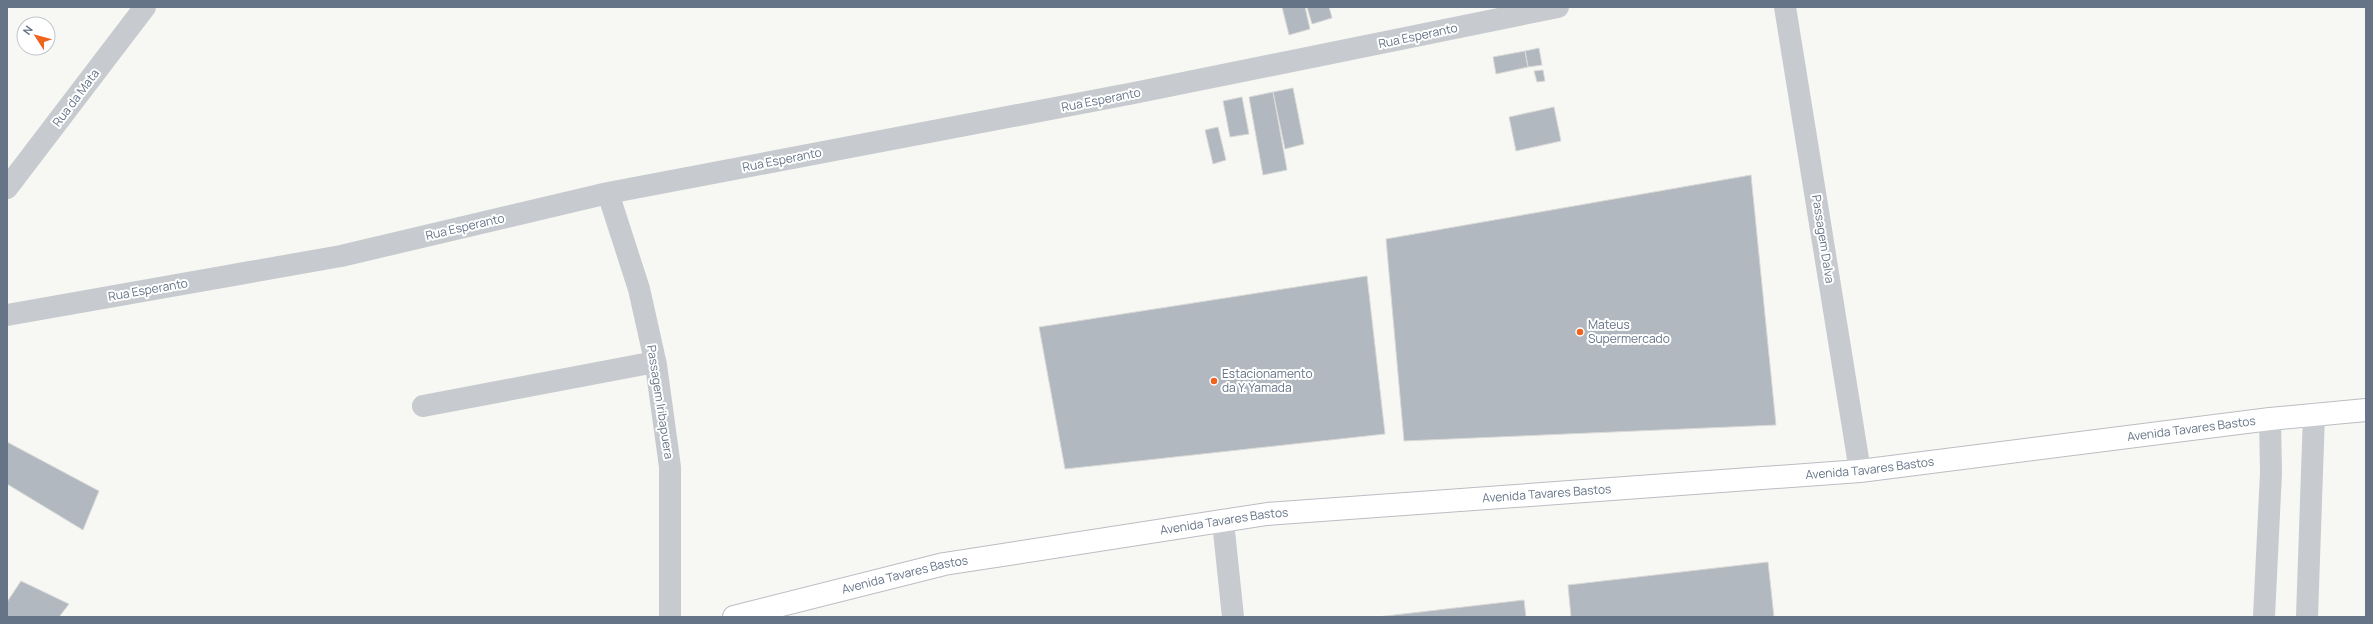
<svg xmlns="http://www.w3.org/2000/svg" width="2373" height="624" font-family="Manrope,sans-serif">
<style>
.building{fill:#b2b8bf;stroke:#d9d9d7}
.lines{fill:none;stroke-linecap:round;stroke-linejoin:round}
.major-casing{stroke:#babdc2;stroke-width:24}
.minor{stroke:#c7cace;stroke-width:22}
.major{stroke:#fff;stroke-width:22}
.poi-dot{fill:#ee641e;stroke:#fff;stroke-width:1.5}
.labels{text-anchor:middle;stroke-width:4;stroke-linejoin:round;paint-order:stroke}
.street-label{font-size:12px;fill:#657487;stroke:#fff}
.poi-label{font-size:12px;fill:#657487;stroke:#fff;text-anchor:start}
</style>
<rect width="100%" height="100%" fill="#f7f8f4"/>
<path class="building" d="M 1282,7 L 1305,7 L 1310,29 L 1289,35 Z
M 1307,7 L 1329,7 L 1332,18 L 1312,24 Z
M 1539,48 L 1542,65 L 1528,67 L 1525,51 Z
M 1525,51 L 1528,67 L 1496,74 L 1493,57 Z
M 1543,70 L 1545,81 L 1537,82 L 1534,71 Z
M 1293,88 L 1304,144 L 1285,149 L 1273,92 Z
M 1273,92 L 1287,170 L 1263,175 L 1249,97 Z
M 1242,97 L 1249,134 L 1230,137 L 1223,101 Z
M 1554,107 L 1561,141 L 1516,151 L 1509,117 Z
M 1218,127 L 1226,160 L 1213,164 L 1205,130 Z
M 1751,175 L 1776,425 L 1404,441 L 1386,239 Z
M 1367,276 L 1385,434 L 1065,469 L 1039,327 Z
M 7,442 L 99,491 L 83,530 L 7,484 Z
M 1768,562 L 1774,617 L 1571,617 L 1568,585 Z
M 21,581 L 69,604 L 59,617 L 7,617 L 7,602 Z
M 1524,600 L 1526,617 L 1377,617 Z"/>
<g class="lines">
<defs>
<g id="major">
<path id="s1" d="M 734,617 L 944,564 L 1267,514 L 1860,471 L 2270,419 L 2366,410"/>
</g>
</defs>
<use href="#major" class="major-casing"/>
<path class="minor" d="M 1785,7 L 1860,471
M 7,188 L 145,7
M 608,193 L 639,289 L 656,365 L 670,467 L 670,617
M 7,315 L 341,256 L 608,193 L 1134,93 L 1558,7
M 423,406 L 655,362
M 1223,522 L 1233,617
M 2264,617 L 2271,473 L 2270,419
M 2307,617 L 2314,414"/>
<use href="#major" class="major"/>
</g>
<g class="poi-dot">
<circle cx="1580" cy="332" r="4"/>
<circle cx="1214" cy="381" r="4"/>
</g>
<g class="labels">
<g class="street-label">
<text transform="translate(1418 36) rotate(-12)" y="4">Rua Esperanto</text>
<text transform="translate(76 98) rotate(-53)" y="4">Rua da Mata</text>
<text transform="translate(1101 100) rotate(-11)" y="4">Rua Esperanto</text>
<text transform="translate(782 160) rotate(-11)" y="4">Rua Esperanto</text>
<text transform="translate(465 227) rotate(-13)" y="4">Rua Esperanto</text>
<text transform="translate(1823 239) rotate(81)" y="4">Passagem Dalva</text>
<text transform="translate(148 290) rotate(-10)" y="4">Rua Esperanto</text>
<text transform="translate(660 402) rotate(81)" y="4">Passagem Iribapuera</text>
<text dy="4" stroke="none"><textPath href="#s1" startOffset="1472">Avenida Tavares Bastos</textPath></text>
<text dy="4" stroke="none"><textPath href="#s1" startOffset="1148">Avenida Tavares Bastos</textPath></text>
<text dy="4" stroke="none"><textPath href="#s1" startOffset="824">Avenida Tavares Bastos</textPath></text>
<text dy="4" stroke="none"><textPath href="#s1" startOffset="500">Avenida Tavares Bastos</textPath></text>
<text dy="4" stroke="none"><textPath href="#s1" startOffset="176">Avenida Tavares Bastos</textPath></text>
</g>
<g class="poi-label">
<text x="1588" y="329">Mateus<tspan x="1588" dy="14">Supermercado</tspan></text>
<text x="1222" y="378">Estacionamento<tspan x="1222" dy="14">da Y. Yamada</tspan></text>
</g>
</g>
<rect width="2373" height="624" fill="none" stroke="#657487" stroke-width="16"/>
<g transform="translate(36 36) rotate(306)"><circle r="19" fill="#ffffff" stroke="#c1c7cf"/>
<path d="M0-3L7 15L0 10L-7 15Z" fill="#ee641e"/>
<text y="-6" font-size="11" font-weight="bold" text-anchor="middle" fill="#657487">N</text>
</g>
</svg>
